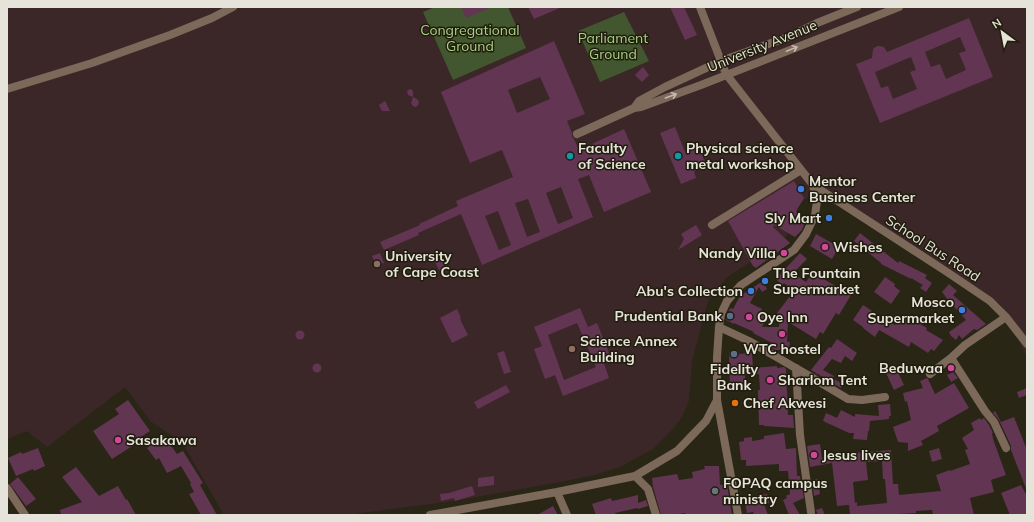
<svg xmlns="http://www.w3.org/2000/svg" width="1034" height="522" font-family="Mulish,sans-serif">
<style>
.education{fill:#3b2727}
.green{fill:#42572f}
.building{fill:#623553;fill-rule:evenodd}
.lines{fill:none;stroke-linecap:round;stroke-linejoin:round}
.street{stroke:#7c6959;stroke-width:8}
.oneway{stroke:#c1b9ad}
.culture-dot{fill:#0f9aa8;stroke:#201d0d;stroke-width:1.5}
.shop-dot{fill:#3f7fe0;stroke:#201d0d;stroke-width:1.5}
.hotel-dot{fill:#d1479c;stroke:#201d0d;stroke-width:1.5}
.education-dot{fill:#8d6e63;stroke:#201d0d;stroke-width:1.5}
.service-dot{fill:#5c6f8a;stroke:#201d0d;stroke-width:1.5}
.food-dot{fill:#e8710a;stroke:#201d0d;stroke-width:1.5}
.worship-dot{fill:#6b7280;stroke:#201d0d;stroke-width:1.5}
.labels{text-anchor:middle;stroke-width:3;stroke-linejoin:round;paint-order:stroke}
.park-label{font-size:14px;fill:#a8d086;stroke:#201d0d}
.street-label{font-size:14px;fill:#e6e4da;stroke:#201d0d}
.poi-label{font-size:14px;font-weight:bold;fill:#e6e4da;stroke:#201d0d;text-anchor:start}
</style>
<rect width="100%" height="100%" fill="#292616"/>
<path class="education" d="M 7,7 L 1027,7 L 1027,358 L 1001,305 L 818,188 L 799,205 L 793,226 L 783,241 L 727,277 L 708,301 L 692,361 L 689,401 L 682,417 L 672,430 L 653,449 L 620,467 L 595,475 L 555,483 L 454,501 L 346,515 L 224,515 L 182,442 L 151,422 L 125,387 L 47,447 L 27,431 L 7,439 Z"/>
<path class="green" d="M 435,7 L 508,7 L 526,48 L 453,80 L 423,12 Z
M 624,12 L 649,61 L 600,82 L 578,31 Z"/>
<path class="building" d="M 461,7 L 492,7 L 466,18 Z
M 528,7 L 562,7 L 534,19 Z
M 670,7 L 684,7 L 697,35 L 685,40 Z
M 969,18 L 993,77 L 880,123 L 856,64 L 872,58 L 873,49 L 877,46 L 880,46 L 884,47 L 887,52 ZM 960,37 L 966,51 L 959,53 L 966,70 L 946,79 L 940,64 L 931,67 L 925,52 ZM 911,57 L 916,70 L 910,72 L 917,89 L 893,99 L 888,86 L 881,88 L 875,72 Z
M 554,41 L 585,114 L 567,121 L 572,133 L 572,136 L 574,139 L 579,150 L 624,129 L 651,192 L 604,212 L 589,175 L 578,179 L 593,217 L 482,265 L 461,214 L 418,233 L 419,235 L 384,250 L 380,242 L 420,225 L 419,224 L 458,206 L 456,201 L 513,177 L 502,150 L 470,163 L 441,92 ZM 540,77 L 550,99 L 517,113 L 508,90 ZM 561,187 L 573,218 L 558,224 L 546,193 ZM 528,199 L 540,232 L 527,237 L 515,203 ZM 498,211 L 511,245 L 499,250 L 485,216 Z
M 643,67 L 649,75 L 642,82 L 635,75 Z
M 411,89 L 413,91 L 413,97 L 408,95 L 407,92 L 408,90 Z
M 413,97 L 417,99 L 419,102 L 418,105 L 416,107 L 413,106 L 411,103 Z
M 385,101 L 390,111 L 382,111 L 379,105 Z
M 675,127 L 685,152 L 699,146 L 707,168 L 694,171 L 696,178 L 681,184 L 660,133 Z
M 794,181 L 804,198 L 796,211 L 804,225 L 802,230 L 795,237 L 774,225 L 773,227 L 790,243 L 756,268 L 753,266 L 728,221 Z
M 696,225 L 702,235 L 678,250 L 684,239 L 681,234 Z
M 860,233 L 898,263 L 899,261 L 927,275 L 925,278 L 932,283 L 926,292 L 920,288 L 923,285 L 911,278 L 911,279 L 881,264 L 881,263 L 854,241 Z
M 816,234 L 839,247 L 832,259 L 810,246 Z
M 380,253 L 384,263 L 376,266 L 372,256 Z
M 800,253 L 807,259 L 793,273 L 806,282 L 814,271 L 827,281 L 851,295 L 839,315 L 836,313 L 823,334 L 820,332 L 816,339 L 788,322 L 787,342 L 790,342 L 789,350 L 775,350 L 772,348 L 772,343 L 753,333 L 754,332 L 734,323 L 734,324 L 726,320 L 730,308 L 733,309 L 740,296 L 763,281 L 767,289 L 762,292 L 759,287 L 750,303 L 762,309 L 761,314 L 767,317 L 762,327 L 779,327 L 779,315 L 777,313 L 794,291 L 784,283 L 782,285 L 776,279 Z
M 439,255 L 445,267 L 439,270 L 433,258 Z
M 885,277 L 895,284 L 894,286 L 900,291 L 891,304 L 874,292 Z
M 949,284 L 957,291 L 953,295 L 986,324 L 977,330 L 974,329 L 962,339 L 959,335 L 956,340 L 951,336 L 949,332 L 966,320 L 948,300 L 942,292 Z
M 863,305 L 872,311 L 869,315 L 882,324 L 885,319 L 895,325 L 901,315 L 908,318 L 906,320 L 910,324 L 913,320 L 927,328 L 926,330 L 943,340 L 934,351 L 931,349 L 928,353 L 911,342 L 909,347 L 879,330 L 875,337 L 863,328 L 863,327 L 853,320 Z
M 580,308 L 588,327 L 597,323 L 611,358 L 603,361 L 609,378 L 563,396 L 555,375 L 545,379 L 534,349 L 542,346 L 534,327 ZM 577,323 L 596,367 L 564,380 L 548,335 Z
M 457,309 L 461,318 L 460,319 L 468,335 L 452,343 L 440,318 Z
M295.5 335a4.5 4.5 0 1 1 9 0a4.5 4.5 0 1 1-9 0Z
M 837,339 L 857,353 L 852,361 L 845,356 L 841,363 L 832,359 L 823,370 L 834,376 L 831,382 L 811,370 L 829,347 L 831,348 Z
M 504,351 L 511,372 L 504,374 L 497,353 Z
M 738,351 L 739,354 L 752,353 L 753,368 L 777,366 L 777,368 L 784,367 L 786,369 L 788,415 L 793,415 L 794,428 L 764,426 L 764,425 L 759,425 L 758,390 L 760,390 L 759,374 L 745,375 L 745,384 L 737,385 L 737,390 L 730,391 L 729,352 Z
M312.5 368a4.5 4.5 0 1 1 9 0a4.5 4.5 0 1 1-9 0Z
M 896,368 L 904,385 L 894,390 L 886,373 Z
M 953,372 L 958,378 L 951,382 L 947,375 Z
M 927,378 L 928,379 L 935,394 L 954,383 L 969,408 L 937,426 L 939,431 L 921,441 L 923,445 L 908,451 L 908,443 L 898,442 L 893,427 L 911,420 L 907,401 L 905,402 L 903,393 L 923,388 L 920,381 Z
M 834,379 L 843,384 L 841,388 L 832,383 Z
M 506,385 L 510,392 L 478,409 L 474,402 Z
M 1027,388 L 1027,395 L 1019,398 L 1017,392 Z
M 128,400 L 150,431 L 133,442 L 134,445 L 112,459 L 93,431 L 119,414 L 115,409 Z
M 890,404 L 891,416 L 889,416 L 889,419 L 870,421 L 869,431 L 868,431 L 867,440 L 853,439 L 854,433 L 849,433 L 823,421 L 826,413 L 837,418 L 841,410 L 855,417 L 855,414 L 879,416 L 878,405 Z
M 995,411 L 1001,422 L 1014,417 L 1027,450 L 1027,491 L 1011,450 L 1011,446 L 999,420 L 993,413 Z
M 980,418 L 981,420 L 984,418 L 989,425 L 993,433 L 992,433 L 993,439 L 1006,475 L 991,480 L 994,492 L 970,498 L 974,515 L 933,515 L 932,510 L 916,511 L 916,513 L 885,515 L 850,515 L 849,505 L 837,506 L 832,463 L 810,467 L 807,446 L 820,444 L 822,458 L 855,454 L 855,453 L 891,450 L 893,484 L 898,484 L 899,495 L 941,491 L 936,475 L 950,470 L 950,471 L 970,464 L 965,450 L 968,449 L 962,438 L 974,430 L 971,423 ZM 882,461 L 883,479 L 885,479 L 887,503 L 857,506 L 857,502 L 855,503 L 853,482 L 868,480 L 866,462 Z
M 784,433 L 786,449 L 796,448 L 797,476 L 800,476 L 804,498 L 793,503 L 800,515 L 789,515 L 783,500 L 787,498 L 786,496 L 790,494 L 788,471 L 779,471 L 779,464 L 746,466 L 746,460 L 741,460 L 739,442 L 744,441 L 744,438 L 752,437 L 752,441 L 764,439 L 764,436 Z
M 164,436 L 177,454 L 183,451 L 203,483 L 200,485 L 217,515 L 201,515 L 189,494 L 194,492 L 190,484 L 191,483 L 181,466 L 167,473 L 159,458 L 156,460 L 147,448 Z
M 38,448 L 45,466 L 34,471 L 33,469 L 16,476 L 8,458 L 21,452 L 22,454 Z
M 939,448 L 942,459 L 932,462 L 929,451 Z
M 704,466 L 719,466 L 720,485 L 727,484 L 732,515 L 685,515 L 685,513 L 673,515 L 661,515 L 653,487 L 652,478 L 677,474 L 679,480 L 693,478 L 692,472 L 705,469 Z
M 76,467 L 99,496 L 118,486 L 126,500 L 127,499 L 136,515 L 61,515 L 60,510 L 82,502 L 62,477 Z
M 494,476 L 494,485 L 478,487 L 478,478 Z
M 18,477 L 36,499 L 26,506 L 10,484 Z
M 818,479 L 820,494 L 814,496 L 812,480 Z
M 1021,485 L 1027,496 L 1027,515 L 1010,515 L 1001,493 Z
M 472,486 L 475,495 L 455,501 L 454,498 L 441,501 L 440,494 L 449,493 Z
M 767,494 L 769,503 L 764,504 L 768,515 L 754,515 L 753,512 L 747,513 L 744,498 Z
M 638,495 L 638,503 L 646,500 L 648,506 L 638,509 L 637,508 L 615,513 L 616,515 L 596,515 L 592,504 L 611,498 L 612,501 Z
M 553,506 L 558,515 L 537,515 Z
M 822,508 L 825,515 L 818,515 L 816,510 Z"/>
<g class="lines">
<path class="street" d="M 7,89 L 92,63 L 170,35 L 212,18 L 233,7
M 634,108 L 639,101 L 665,87 L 721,61 L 788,37 L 817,23 L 857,7
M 577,134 L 634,108 L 641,107 L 701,85 L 899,7
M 813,185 L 947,272 L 990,301 L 1006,317 L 1027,344
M 712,225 L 801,170
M 719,327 L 749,341 L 806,374 L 848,399 L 862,400 L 885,397
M 951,358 L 985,411 L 994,422 L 1006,448
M 796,368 L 800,435 L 811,512
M 930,374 L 951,358 L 965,345 L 1006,317
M 717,400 L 738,515
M 635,476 L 648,489 L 656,515
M 7,488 L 25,515
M 557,492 L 567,515
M 430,515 L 557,492 L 635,476 L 677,451 L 706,421 L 717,400 L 717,357 L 719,327 L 721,314 L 727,301 L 741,285 L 794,250 L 806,234 L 815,215 L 817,201 L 813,185 L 726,74 L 700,7"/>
</g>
<defs><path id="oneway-shaft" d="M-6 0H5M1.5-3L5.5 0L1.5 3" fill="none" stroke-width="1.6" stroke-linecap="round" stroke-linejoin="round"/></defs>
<g class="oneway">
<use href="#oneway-shaft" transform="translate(792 49) rotate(-22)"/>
<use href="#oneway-shaft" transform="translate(671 96) rotate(-20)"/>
</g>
<g class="culture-dot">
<circle cx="570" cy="156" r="4"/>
<circle cx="678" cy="156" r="4"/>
</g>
<g class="shop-dot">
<circle cx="801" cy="189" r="4"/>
<circle cx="829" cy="218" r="4"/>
<circle cx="765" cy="281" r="4"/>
<circle cx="751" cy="291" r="4"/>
<circle cx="962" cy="310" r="4"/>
</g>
<g class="hotel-dot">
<circle cx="825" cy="247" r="4"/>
<circle cx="784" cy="253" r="4"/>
<circle cx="749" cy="317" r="4"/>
<circle cx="782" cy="334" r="4"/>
<circle cx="951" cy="368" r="4"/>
<circle cx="770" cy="380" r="4"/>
<circle cx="118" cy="440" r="4"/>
<circle cx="814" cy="455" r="4"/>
</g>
<g class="education-dot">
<circle cx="377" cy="264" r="4"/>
<circle cx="572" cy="349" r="4"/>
</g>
<g class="service-dot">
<circle cx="730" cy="316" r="4"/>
<circle cx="734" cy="354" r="4"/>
</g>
<circle class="food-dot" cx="735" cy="403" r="4"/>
<circle class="worship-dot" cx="715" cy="491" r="4"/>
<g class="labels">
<g class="park-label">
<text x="470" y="35">Congregational<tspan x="470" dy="16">Ground</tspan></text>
<text x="613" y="43">Parliament<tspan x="613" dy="16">Ground</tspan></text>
</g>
<g class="street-label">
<text transform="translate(762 46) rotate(-22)" y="5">University Avenue</text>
<text transform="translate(933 248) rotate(33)" y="5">School Bus Road</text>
</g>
<g class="poi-label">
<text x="578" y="153">Faculty<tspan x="578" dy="16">of Science</tspan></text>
<text x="686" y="153">Physical science<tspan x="686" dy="16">metal workshop</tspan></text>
<text x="809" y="186">Mentor<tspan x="809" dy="16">Business Center</tspan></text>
<text x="821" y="223" text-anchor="end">Sly Mart</text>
<text x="833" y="252">Wishes</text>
<text x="776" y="258" text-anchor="end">Nandy Villa</text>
<text x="385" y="261">University<tspan x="385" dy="16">of Cape Coast</tspan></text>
<text x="773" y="278">The Fountain<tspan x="773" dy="16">Supermarket</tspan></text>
<text x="743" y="296" text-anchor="end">Abu's Collection</text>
<text x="954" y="307" text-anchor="end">Mosco<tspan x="954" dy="16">Supermarket</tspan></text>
<text x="722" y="321" text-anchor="end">Prudential Bank</text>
<text x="757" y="322">Oye Inn</text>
<text x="580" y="346">Science Annex<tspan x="580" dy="16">Building</tspan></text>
<text x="782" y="354" text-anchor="middle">WTC hostel</text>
<text x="943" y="373" text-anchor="end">Beduwaa</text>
<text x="734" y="374" text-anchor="middle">Fidelity<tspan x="734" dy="16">Bank</tspan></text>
<text x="778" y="385">Sharlom Tent</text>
<text x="743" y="408">Chef Akwesi</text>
<text x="126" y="445">Sasakawa</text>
<text x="822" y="460">Jesus lives</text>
<text x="723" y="488">FOPAQ campus<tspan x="723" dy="16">ministry</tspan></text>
</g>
</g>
<rect width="1034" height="522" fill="none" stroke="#e6e4da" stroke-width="16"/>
<g transform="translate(1002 32) rotate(328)" stroke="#201d0d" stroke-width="3" paint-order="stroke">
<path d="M0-3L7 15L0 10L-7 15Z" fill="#e6e4da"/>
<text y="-6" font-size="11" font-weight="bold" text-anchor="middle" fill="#e6e4da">N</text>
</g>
</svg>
